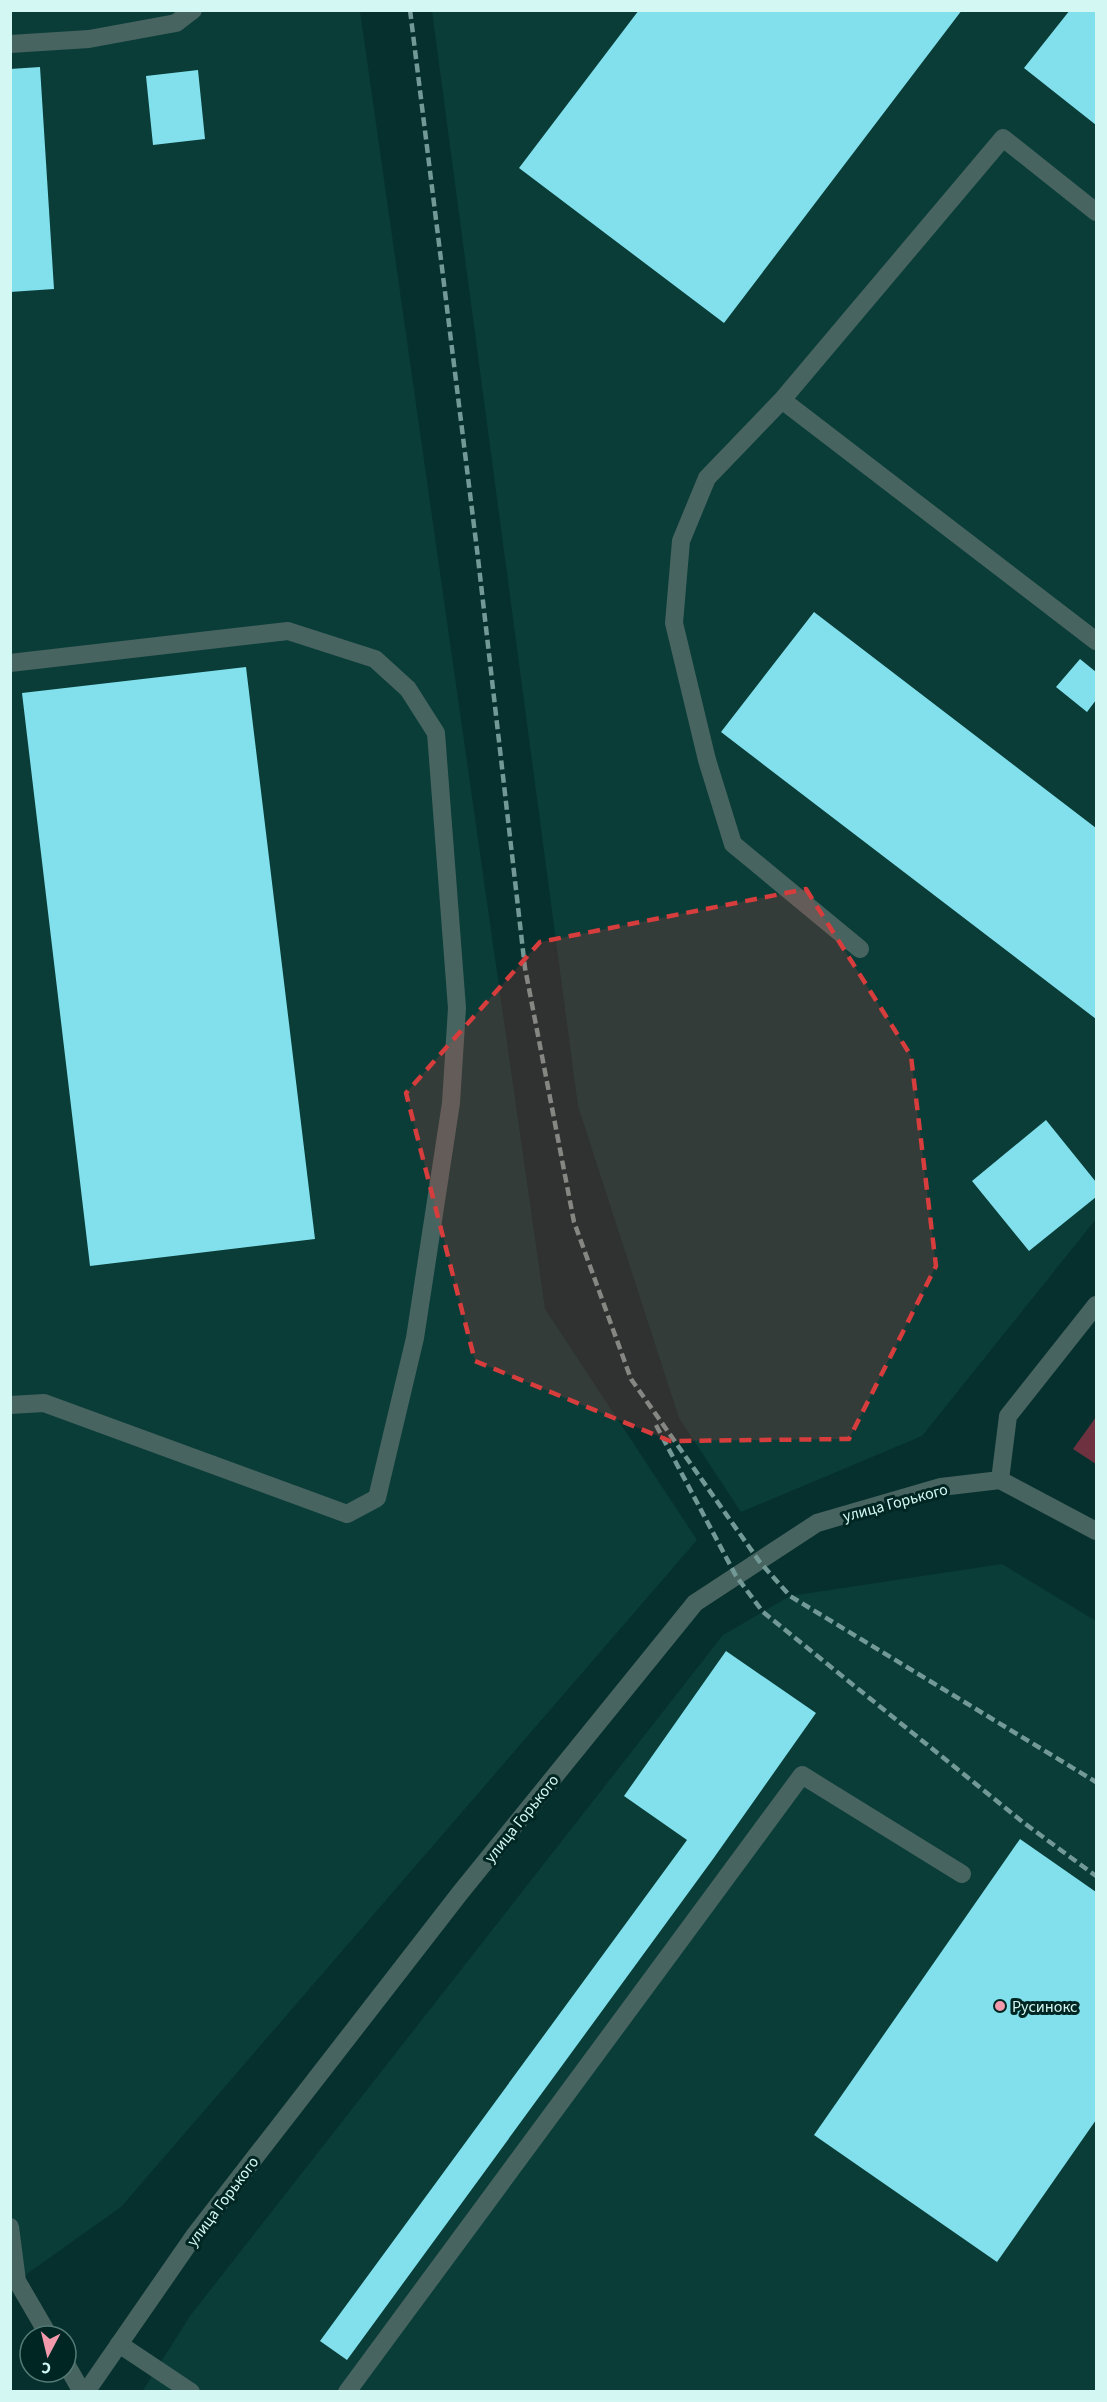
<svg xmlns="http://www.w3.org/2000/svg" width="1107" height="2402" font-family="'Source Sans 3',sans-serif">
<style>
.built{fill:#0a3d38}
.green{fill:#6d3140}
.building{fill:#81e0ec}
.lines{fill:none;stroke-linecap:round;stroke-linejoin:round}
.lane{stroke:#486460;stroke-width:18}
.street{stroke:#486460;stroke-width:18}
.rail{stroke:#729995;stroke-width:4.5;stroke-dasharray:9 4.5;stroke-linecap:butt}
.marked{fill:#d63d3c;fill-opacity:0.2;stroke:#d63d3c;stroke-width:4.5;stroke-dasharray:12 8;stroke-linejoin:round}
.poi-dot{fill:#f29aac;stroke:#002623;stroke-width:2}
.labels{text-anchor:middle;stroke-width:6;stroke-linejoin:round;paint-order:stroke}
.street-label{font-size:16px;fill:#d3f7f2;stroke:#002623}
.poi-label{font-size:16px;fill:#d3f7f2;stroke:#002623;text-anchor:start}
</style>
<rect width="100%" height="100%" fill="#06302d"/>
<path class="built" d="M 11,11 L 360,11 L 545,1309 L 697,1540 L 121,2207 L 17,2281 L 11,2301 Z
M 432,11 L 1096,11 L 1096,1219 L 922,1436 L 741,1512 L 679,1418 L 578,1106 Z
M 1002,1564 L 1096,1621 L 1096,2391 L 142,2392 L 190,2316 L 723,1635 L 790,1596 Z"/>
<path class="green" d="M 1096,1417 L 1096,1464 L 1073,1449 Z"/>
<path class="building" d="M 639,10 L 962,10 L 724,323 L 519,168 Z
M 1070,10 L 1096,10 L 1096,125 L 1024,68 Z
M 40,67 L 54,289 L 10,292 L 10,69 Z
M 198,70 L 205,139 L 153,145 L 146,76 Z
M 814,612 L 1096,828 L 1096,1019 L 721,732 Z
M 1080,659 L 1096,672 L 1096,700 L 1087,712 L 1056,687 Z
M 246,667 L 315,1239 L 90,1266 L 22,693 Z
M 1046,1120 L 1096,1182 L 1096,1197 L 1029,1251 L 972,1181 Z
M 726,1651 L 816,1713 L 713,1859 L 347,2360 L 320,2341 L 687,1840 L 624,1796 Z
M 1020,1839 L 1096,1892 L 1096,2120 L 997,2262 L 814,2135 Z"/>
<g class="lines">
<path class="lane" d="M 10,44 L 89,39 L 176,23 L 193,10
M 782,400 L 1003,138 L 1096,212
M 10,663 L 288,631 L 375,659 L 408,689 L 436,733 L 457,1008 L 451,1103 L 415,1338 L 377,1498 L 347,1514 L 44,1403 L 10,1405
M 860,949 L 733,844 L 707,760 L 674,623 L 681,541 L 707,478 L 782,400 L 1096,641
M 1000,1480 L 1008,1416 L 1096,1305
M 10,2227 L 17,2281 L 49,2336
M 119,2344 L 191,2392
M 66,2364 L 82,2392
M 347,2392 L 802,1775 L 962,1874"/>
<path class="street" d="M 86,2392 L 194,2236 L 460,1893 L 695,1603 L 817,1523 L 941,1487 L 1000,1480 L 1096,1531"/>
<path class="rail" d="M 410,10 L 478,558 L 525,968 L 574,1222 L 631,1379 L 759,1561 L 790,1596 L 1096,1782
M 656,1425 L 736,1576 L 763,1612 L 1024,1823 L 1096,1876"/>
</g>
<path class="marked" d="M 806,889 L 911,1056 L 936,1266 L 849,1439 L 670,1441 L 475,1361 L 406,1093 L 540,942 Z"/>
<circle class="poi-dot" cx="1000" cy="2006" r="6"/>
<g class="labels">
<g class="street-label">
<text transform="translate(895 1502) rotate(-15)" y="6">улица Горького</text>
<text transform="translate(521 1818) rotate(-51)" y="6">улица Горького</text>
<text transform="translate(222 2201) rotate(-53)" y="6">улица Горького</text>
</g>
<g class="poi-label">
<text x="1012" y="2012">Русинокс</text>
</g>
</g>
<rect width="1107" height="2402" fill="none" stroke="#d3f7f2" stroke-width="24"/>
<g transform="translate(48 2354) rotate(187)"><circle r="28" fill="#002623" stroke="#547a76" stroke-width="1.5"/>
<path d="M0-4.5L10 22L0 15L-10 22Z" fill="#f29aac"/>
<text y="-9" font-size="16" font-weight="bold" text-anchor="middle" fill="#d3f7f2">С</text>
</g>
</svg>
